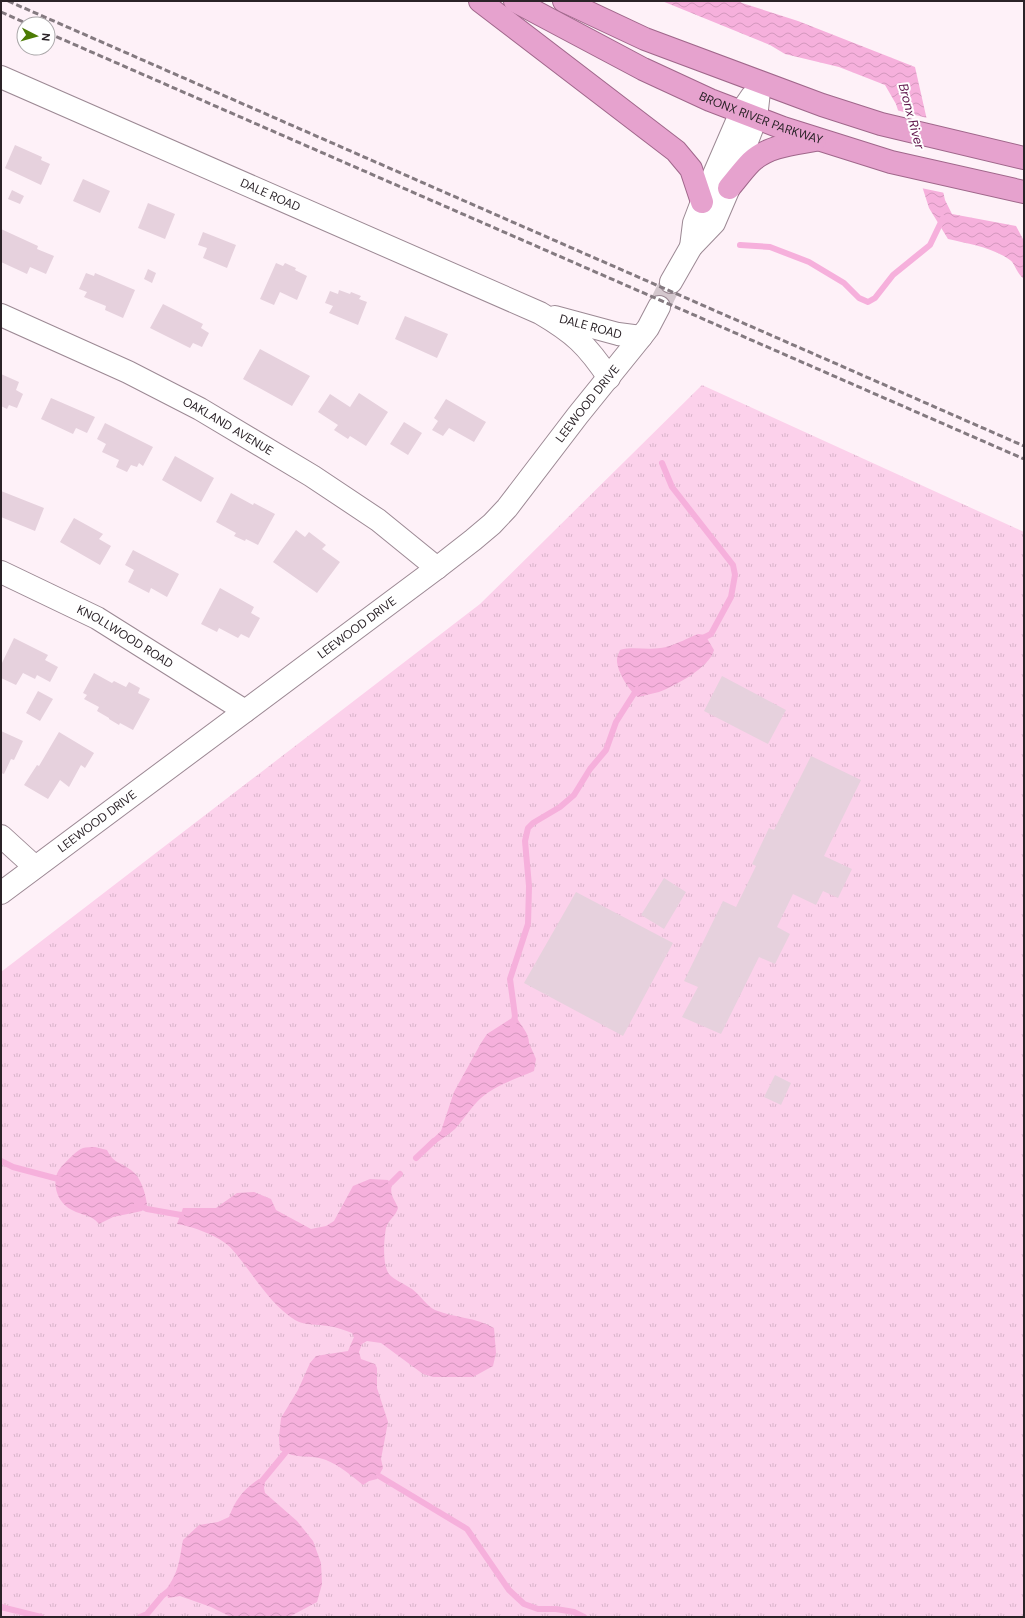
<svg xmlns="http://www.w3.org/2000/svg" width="1025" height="1618" font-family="'DM Sans',sans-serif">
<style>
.grass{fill:url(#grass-tufts)}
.water{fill:url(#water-waves)}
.pier{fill:#fef1f8}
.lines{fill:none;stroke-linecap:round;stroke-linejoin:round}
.stream{stroke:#f6b0dc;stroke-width:6}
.building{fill:#e6d1dd}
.tertiary-tunnel{stroke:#d4c8ce;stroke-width:22;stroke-dasharray:22 11;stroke-linecap:butt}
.minor-casing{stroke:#9c8994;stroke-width:24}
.tertiary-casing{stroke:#9c8994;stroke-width:24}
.trunk-casing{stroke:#a0678b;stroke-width:24}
.minor{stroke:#fff;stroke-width:22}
.tertiary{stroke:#fff;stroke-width:22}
.trunk{stroke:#e6a2ce;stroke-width:22}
.rail{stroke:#847a80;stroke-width:3;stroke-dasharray:6 3;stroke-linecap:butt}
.labels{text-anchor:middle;stroke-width:4;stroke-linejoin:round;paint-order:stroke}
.street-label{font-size:12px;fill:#2b2328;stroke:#fff}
.water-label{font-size:13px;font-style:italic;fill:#5f144a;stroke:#fff}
</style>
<defs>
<pattern id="grass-tufts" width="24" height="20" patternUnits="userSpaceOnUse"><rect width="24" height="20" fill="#fcd1eb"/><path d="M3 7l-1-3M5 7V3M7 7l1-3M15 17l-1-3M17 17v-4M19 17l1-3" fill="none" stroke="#d8b3ca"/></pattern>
<pattern id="water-waves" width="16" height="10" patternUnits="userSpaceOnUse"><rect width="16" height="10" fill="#f6b0dc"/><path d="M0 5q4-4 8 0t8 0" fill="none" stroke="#d397bd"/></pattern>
</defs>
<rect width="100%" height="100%" fill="#fef1f8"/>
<path class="grass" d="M 702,385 L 1024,532 L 1024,1617 L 1,1617 L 1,972 L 480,604 Z"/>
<path class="water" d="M 662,1 L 739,1 L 742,3 L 798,21 L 915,67 L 945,200 L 952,214 L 1016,226 L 1024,241 L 1024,279 C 1016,273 1015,263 1010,260 C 992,247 969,244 948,239 L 929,208 L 896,104 L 885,85 L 839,67 L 785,54 L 770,45 Z
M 698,634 L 705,635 L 714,650 C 710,667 675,686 659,692 C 652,694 645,695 638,697 C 629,691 616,670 617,659 C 617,656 619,653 620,650 C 633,646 651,651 666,647 C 677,644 688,638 698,634 Z
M 512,1018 L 517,1018 C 521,1026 529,1033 529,1043 L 536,1059 L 534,1071 C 516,1079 495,1085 481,1098 C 471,1107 464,1119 455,1129 C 447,1136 438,1141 430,1148 L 428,1143 L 441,1131 L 454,1092 L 481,1043 L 487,1034 Z
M 95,1147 L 107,1150 C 114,1164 119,1161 131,1170 C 141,1177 145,1192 147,1204 L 142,1211 L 113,1217 L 99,1224 C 91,1214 83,1216 72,1210 C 55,1202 49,1177 64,1164 C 69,1159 76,1151 83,1148 C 86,1147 91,1147 95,1147 Z
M 370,1179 L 388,1180 L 392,1185 C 389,1195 395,1199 398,1208 C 396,1216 388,1220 386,1228 C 384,1239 382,1264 389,1274 C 393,1279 406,1285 412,1289 C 420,1295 427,1306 435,1310 C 454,1318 476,1317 494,1328 L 496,1353 L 493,1366 L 473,1377 L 433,1377 L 423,1374 L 381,1343 L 367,1341 L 362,1344 L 359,1352 L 361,1359 L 375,1364 L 377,1368 L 377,1388 L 388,1422 L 381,1459 L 383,1468 L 377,1479 L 369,1481 L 363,1485 C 352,1476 339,1465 326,1460 C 311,1454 297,1460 280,1450 L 279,1438 L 281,1418 L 298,1390 L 310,1363 L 316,1356 L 348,1351 L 354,1337 L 352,1333 C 344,1330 336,1327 328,1326 C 317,1324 306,1326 295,1320 C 267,1302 252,1271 230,1247 C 219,1236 192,1226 177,1224 L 183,1208 L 216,1208 L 237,1193 L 254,1192 L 271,1199 L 276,1210 L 311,1229 L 326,1226 L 334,1221 L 353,1186 Z
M 259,1479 L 265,1483 L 264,1488 L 265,1493 L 297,1521 L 313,1541 L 321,1563 L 322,1584 L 317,1602 L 289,1617 L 231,1617 L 211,1607 L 180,1596 L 168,1598 L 166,1590 C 179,1571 179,1562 183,1540 L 199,1525 L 218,1522 L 229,1517 C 236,1499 243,1490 259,1479 Z"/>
<path class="pier" d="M 896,110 L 927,118 L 945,193 L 921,188 Z"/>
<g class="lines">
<path class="stream" d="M 740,245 L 770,247 L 809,262 L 844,283 L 859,298 L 868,302 L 875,298 L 893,275 L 930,245 L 943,218
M 662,463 L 672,487 L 733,565 L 735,575 L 731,597 L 711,634 L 699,640
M 513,1026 L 515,1016 L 510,979 L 528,924 L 529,886 L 525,841 L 528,828 L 533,823 L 560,807 L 574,795 L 590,769 L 606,750 L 616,722 L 637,689
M 416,1158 L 434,1141
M 1,1161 L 13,1167 L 62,1180
M 391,1183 L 400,1174
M 137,1204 L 147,1209 L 181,1215
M 379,1476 L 467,1529 L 509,1590 L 524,1604 L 538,1609 L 556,1609 L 574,1612 L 584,1617
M 262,1481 L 285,1453
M 1,1607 L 41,1617
M 140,1617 L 147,1614 L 162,1596 L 172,1588"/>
</g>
<path class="building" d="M 15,145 L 42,157 L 41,160 L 50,164 L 41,185 L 5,168 Z
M 83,179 L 110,191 L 100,213 L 73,201 Z
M 12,190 L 24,196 L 20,204 L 8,199 Z
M 148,203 L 175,214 L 165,239 L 138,228 Z
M 1,229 L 38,246 L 37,249 L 54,256 L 46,274 L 30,267 L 27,274 L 1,262 Z
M 203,232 L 236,245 L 227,268 L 203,258 L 207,248 L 198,245 Z
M 276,263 L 283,266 L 285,263 L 296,268 L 295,270 L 307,276 L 297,300 L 280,292 L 274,305 L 260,299 Z
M 148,269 L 156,273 L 152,283 L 144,279 Z
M 86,273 L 94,276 L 95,273 L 135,290 L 123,318 L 105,310 L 106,306 L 84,297 L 87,292 L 79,289 Z
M 339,290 L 350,294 L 351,292 L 361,296 L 359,299 L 367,302 L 358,325 L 329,313 L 333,306 L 325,303 L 330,291 L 338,294 Z
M 163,304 L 203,324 L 201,328 L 209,333 L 202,347 L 193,343 L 190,348 L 150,328 Z
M 405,316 L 448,334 L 437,358 L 395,339 Z
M 260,349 L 310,376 L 292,406 L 243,379 Z
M 1,374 L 19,382 L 16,390 L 23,394 L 17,408 L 9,405 L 7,409 L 1,406 Z
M 359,393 L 388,412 L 366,446 L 350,436 L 348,439 L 334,430 L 338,425 L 318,412 L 330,394 L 350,407 Z
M 51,398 L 95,417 L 87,433 L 76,428 L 73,434 L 41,419 Z
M 446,399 L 486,422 L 474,442 L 449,428 L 443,436 L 432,430 L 438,421 L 434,418 Z
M 404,422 L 422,433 L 408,455 L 390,444 Z
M 105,423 L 153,447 L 143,466 L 139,463 L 137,467 L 131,465 L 127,472 L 116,467 L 119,460 L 102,452 L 106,444 L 97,439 Z
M 175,456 L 214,478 L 201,502 L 162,480 Z
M 1,491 L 44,508 L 35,531 L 1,517 Z
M 231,493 L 253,505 L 254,503 L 275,514 L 258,545 L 246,539 L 245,541 L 234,536 L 236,533 L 216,522 Z
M 74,518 L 103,534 L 99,539 L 111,546 L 100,565 L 60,542 Z
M 296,530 L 305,537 L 309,532 L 326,545 L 322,549 L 340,562 L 317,593 L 273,562 Z
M 133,550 L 179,574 L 167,597 L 151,588 L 149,593 L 128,582 L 134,570 L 125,565 Z
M 220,588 L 254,607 L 251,613 L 260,618 L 249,638 L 241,634 L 238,638 L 219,628 L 217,632 L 201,624 Z
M 14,638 L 48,655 L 45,660 L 58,667 L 50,682 L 37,675 L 35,679 L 23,673 L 16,685 L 1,678 L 1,665 Z
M 94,673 L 112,683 L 114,681 L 126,687 L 129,682 L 140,688 L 138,693 L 150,699 L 133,730 L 120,723 L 119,725 L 109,719 L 109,718 L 97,711 L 99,707 L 84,699 L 87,695 L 83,693 Z
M 722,676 L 786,710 L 768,744 L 704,711 Z
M 38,691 L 53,699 L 40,721 L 26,713 Z
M 1,731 L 23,741 L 14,760 L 11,759 L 4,774 L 1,773 Z
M 59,732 L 94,753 L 85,768 L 81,765 L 69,787 L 60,780 L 48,799 L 24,785 L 37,765 L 39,766 Z
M 811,756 L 861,780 L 824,856 L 852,869 L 838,898 L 823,891 L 816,905 L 793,894 L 777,927 L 790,934 L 775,964 L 759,957 L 721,1034 L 682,1017 L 698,987 L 684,981 L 723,901 L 736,907 L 756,866 L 752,864 L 769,828 L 774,830 Z
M 664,878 L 686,892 L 664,929 L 641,915 Z
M 576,892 L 673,943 L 623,1036 L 524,983 Z
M 775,1075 L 791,1083 L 781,1105 L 764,1097 Z"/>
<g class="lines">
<path class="tertiary-tunnel" d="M 659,307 L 671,282"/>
<defs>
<g id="minor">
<path id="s1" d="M 1,77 L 540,313 C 574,333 587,345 609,378"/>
<path id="s2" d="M 1,315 L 128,372 L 200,409 L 312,476 L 378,520 L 437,568"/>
<path id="s3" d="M 555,317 L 618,334 L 641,337"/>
<path id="s4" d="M 1,572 L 97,618 L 245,711"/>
<path d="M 1,836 L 35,867"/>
</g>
<g id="tertiary">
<path d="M 691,247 L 694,223 L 702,202 L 741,112 L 752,96"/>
<path d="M 671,282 L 691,247 L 714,223 L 729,188 L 756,118 L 760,83"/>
<path id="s5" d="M 1,893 L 437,568 L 473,540 L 492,524 L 507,508 L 578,415 L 641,337 L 648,328 L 659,307"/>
</g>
<g id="trunk">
<path d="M 480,1 L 676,151 L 691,169 L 702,202"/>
<path id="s6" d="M 515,1 L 643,69 L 710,100 L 783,128 L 891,162 L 1024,192"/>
<path d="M 564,1 L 645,39 L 822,105 L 881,124 L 1024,158"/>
<path d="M 729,188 C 736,180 743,170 751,162 C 768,146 793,144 815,140"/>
</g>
</defs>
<use href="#minor" class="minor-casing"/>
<use href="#tertiary" class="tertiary-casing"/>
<use href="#trunk" class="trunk-casing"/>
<use href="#minor" class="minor"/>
<use href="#tertiary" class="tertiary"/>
<use href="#trunk" class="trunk"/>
<path class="rail" d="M 8,1 L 1024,446
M 1,12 L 28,24
M 48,33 L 1024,459"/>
</g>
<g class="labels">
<g class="street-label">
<text dy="4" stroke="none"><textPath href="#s6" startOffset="273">BRONX RIVER PARKWAY</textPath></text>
<text dy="4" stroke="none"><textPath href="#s1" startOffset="294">DALE ROAD</textPath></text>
<text dy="4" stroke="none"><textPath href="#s3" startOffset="37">DALE ROAD</textPath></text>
<text dy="4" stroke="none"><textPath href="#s5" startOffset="768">LEEWOOD DRIVE</textPath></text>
<text dy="4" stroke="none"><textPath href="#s2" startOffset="253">OAKLAND AVENUE</textPath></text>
<text dy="4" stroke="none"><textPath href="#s5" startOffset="444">LEEWOOD DRIVE</textPath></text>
<text dy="4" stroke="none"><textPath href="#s4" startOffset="140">KNOLLWOOD ROAD</textPath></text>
<text dy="4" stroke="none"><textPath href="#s5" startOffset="120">LEEWOOD DRIVE</textPath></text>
</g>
<g class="water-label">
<text transform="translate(912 116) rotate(75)" y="5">Bronx River</text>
</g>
</g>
<rect width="1025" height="1618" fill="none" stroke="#2b2328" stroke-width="4"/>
<g transform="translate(36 36) rotate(96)"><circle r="19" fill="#ffffff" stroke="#aaa7a9"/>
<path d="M0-3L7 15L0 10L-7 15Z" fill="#4c7b04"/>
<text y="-6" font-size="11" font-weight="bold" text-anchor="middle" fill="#2b2328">N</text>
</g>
</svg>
